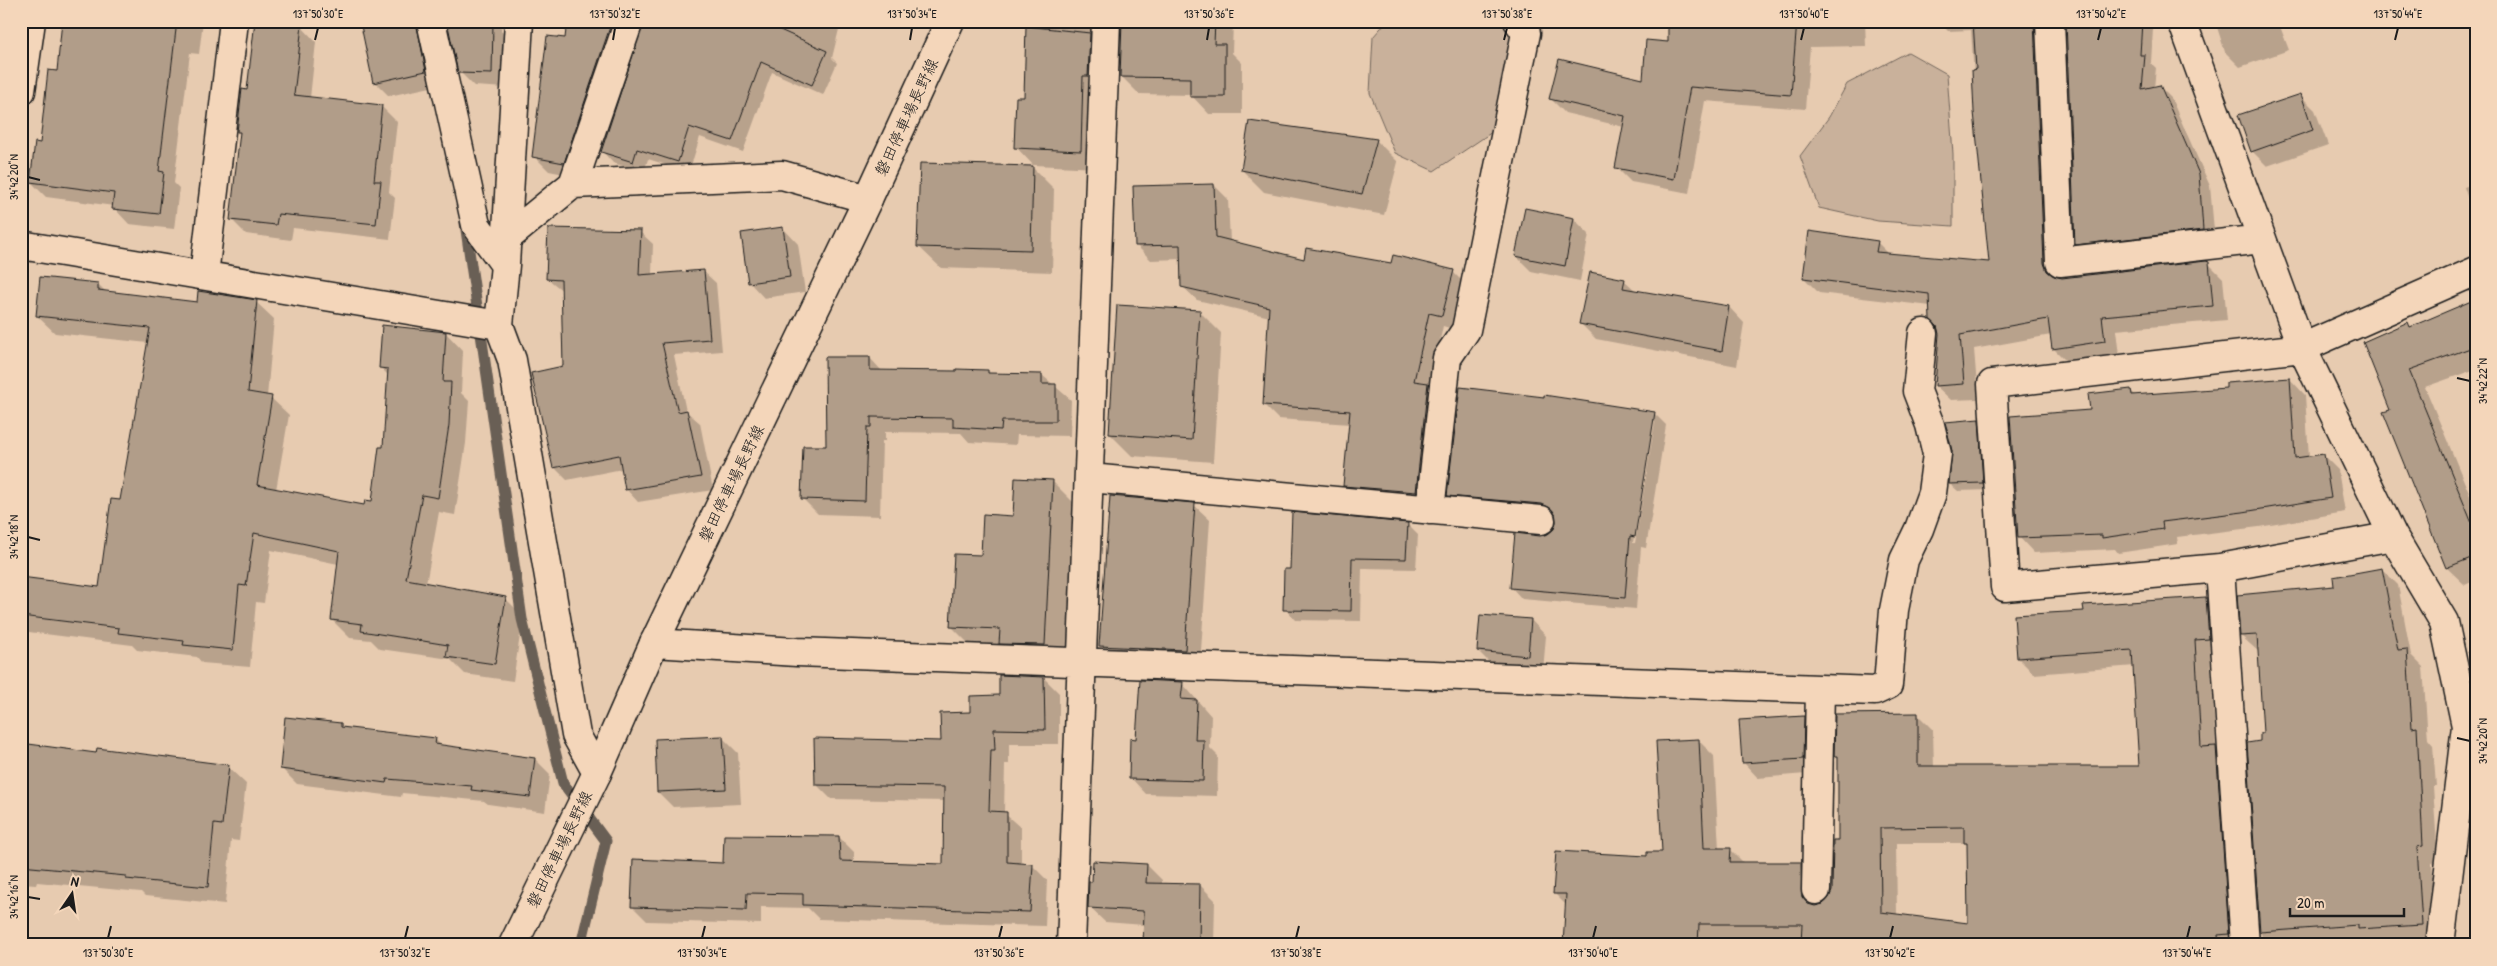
<svg xmlns="http://www.w3.org/2000/svg" width="2497" height="966" font-family="'Patrick Hand','Klee One',sans-serif">
<style>
.green{fill:#c9b19b;stroke:#72665c}
.shadow{fill:#0003;fill-rule:evenodd}
.lines{fill:none;stroke-linecap:round;stroke-linejoin:round}
.stream{stroke:#695e54;stroke-width:11}
.building{fill:#b19d89;stroke:#1c1c1c;fill-rule:evenodd}
.minor-casing{stroke:#1c1c1c;stroke-width:31}
.secondary-casing{stroke:#1c1c1c;stroke-width:31}
.minor{stroke:#f4d6ba;stroke-width:28}
.secondary{stroke:#f4d6ba;stroke-width:28}
.ticks{fill:none;stroke:#1c1c1c;stroke-width:2}
.labels{text-anchor:middle;stroke-width:5;stroke-linejoin:round;paint-order:stroke}
.street-label{font-size:16px;fill:#1c1c1c;stroke:#f4d6ba}
.neatline{fill:none;stroke:#1c1c1c;stroke-width:2}
.ticks-label{font-size:12px;text-anchor:middle;fill:#1c1c1c}
</style>
<rect width="100%" height="100%" fill="#e7cbb0"/>
<filter id="ink" filterUnits="userSpaceOnUse"><feTurbulence type="fractalNoise" baseFrequency=".02" numOctaves="2"/><feDisplacementMap in="SourceGraphic" scale="10" xChannelSelector="R" yChannelSelector="G"/><feConvolveMatrix kernelMatrix="1 2 1 2 8 2 1 2 1" color-interpolation-filters="sRGB"/></filter>
<g filter="url(#ink)">
<path class="green" d="M 1387,21 L 1513,21 L 1524,44 L 1492,132 L 1434,171 L 1395,153 L 1370,93 L 1373,37 Z
M 1908,52 L 1947,74 L 1953,154 L 1953,226 L 1878,221 L 1819,208 L 1800,156 L 1829,117 L 1847,84 Z"/>
<path class="shadow" d="M 64,21 L 203,21 L 199,54 L 190,53 L 174,183 L 179,188 L 174,229 L 129,224 L 114,208 L 114,206 L 46,197 L 31,182 L 58,73 Z
M 361,21 L 439,21 L 440,85 L 389,96 L 375,82 Z
M 448,21 L 502,21 L 501,31 L 507,38 L 506,88 L 474,86 L 460,72 Z
M 761,21 L 841,21 L 832,58 L 837,63 L 823,95 L 772,72 L 743,152 L 700,137 L 689,172 L 648,159 L 644,172 L 613,163 L 602,151 Z
M 1027,21 L 1233,21 L 1232,53 L 1242,63 L 1242,114 L 1209,114 L 1191,95 L 1139,94 L 1121,76 L 1121,24 L 1117,24 L 1098,168 L 1033,165 L 1016,147 L 1025,99 Z
M 1670,21 L 1865,21 L 1866,46 L 1810,47 L 1805,109 L 1705,101 L 1689,193 L 1631,182 L 1617,168 L 1624,127 L 1565,113 L 1551,99 L 1644,81 L 1669,43 Z
M 1938,21 L 2053,21 L 2048,37 L 2058,278 L 2208,263 L 2223,278 L 2227,320 L 2116,330 L 2119,356 L 2068,363 L 2053,348 L 2051,335 L 1974,349 L 1978,399 L 1951,400 L 1936,386 L 1940,334 L 1931,306 L 1819,293 L 1804,278 L 1877,242 L 1889,254 L 1990,264 L 1981,186 L 1971,30 L 1948,31 Z
M 2066,21 L 2146,21 L 2153,29 L 2151,63 L 2156,68 L 2154,88 L 2160,87 L 2171,98 L 2210,186 L 2215,241 L 2088,256 L 2076,244 Z
M 2215,21 L 2278,21 L 2289,50 L 2240,67 L 2225,52 Z
M 301,26 L 316,42 L 310,98 L 382,107 L 397,122 L 389,192 L 395,198 L 390,239 L 293,228 L 291,240 L 246,234 L 231,219 L 241,135 L 238,131 L 249,91 Z
M 549,37 L 604,44 L 619,59 L 579,177 L 549,171 L 534,156 Z
M 2300,95 L 2315,110 L 2328,145 L 2267,166 L 2252,151 Z
M 1376,140 L 1398,162 L 1384,215 L 1264,192 L 1242,170 Z
M 1032,167 L 1054,189 L 1052,272 L 941,268 L 919,247 Z
M 2476,183 L 2476,223 L 2464,187 Z
M 1214,185 L 1228,199 L 1230,241 L 1305,260 L 1392,265 L 1453,272 L 1467,286 L 1456,330 L 1443,326 L 1430,386 L 1430,505 L 1358,500 L 1344,485 L 1350,424 L 1278,419 L 1264,405 L 1270,317 L 1197,300 L 1182,286 L 1182,259 L 1151,260 L 1137,246 Z
M 1574,219 L 1589,234 L 1580,281 L 1531,271 L 1516,256 Z
M 783,228 L 798,244 L 805,292 L 764,298 L 749,282 Z
M 640,232 L 653,244 L 652,275 L 703,271 L 716,283 L 722,351 L 674,355 L 686,411 L 700,423 L 713,490 L 638,502 L 626,489 L 622,469 L 567,480 L 554,467 L 565,367 L 563,291 L 548,279 Z
M 1624,280 L 1636,291 L 1729,307 L 1744,323 L 1737,366 L 1596,339 L 1581,324 Z
M 98,284 L 106,292 L 198,304 L 256,302 L 274,319 L 267,397 L 271,398 L 289,415 L 276,490 L 365,507 L 373,502 L 384,448 L 389,376 L 381,368 L 446,333 L 463,351 L 461,393 L 469,401 L 466,443 L 455,515 L 439,512 L 426,584 L 505,598 L 523,616 L 513,681 L 465,674 L 450,659 L 380,649 L 371,640 L 350,638 L 332,620 L 338,564 L 271,550 L 264,603 L 256,602 L 250,667 L 202,663 L 197,657 L 137,650 L 132,645 L 21,631 L 21,578 L 100,588 L 121,502 L 148,343 L 55,333 L 37,316 Z
M 2476,301 L 2476,369 L 2425,387 L 2476,510 L 2476,580 L 2465,585 L 2447,568 L 2385,413 L 2392,410 L 2408,324 L 2412,328 Z
M 1200,312 L 1221,333 L 1213,462 L 1132,456 L 1110,434 Z
M 870,358 L 882,371 L 988,371 L 990,374 L 1042,375 L 1071,400 L 1070,436 L 1017,435 L 1016,445 L 969,442 L 961,433 L 885,432 L 885,441 L 882,441 L 880,516 L 818,514 L 803,499 Z
M 2290,379 L 2305,395 L 2309,457 L 2323,455 L 2338,470 L 2345,512 L 2259,527 L 2177,537 L 2178,544 L 2118,553 L 2115,549 L 2034,553 L 2019,537 L 2091,411 L 2131,391 L 2136,396 L 2227,389 Z
M 1654,413 L 1666,425 L 1646,548 L 1641,547 L 1636,609 L 1522,599 L 1511,587 L 1540,537 L 1549,535 L 1555,529 L 1557,516 L 1460,507 L 1449,495 ZM 1652,421 L 1655,421 L 1635,543 L 1633,543 Z
M 1978,420 L 1986,428 L 1990,490 L 1958,491 L 1950,484 Z
M 1053,482 L 1075,504 L 1066,667 L 973,648 L 951,626 L 982,556 L 1014,517 Z
M 1194,505 L 1210,520 L 1200,665 L 1116,660 L 1100,645 Z
M 1408,525 L 1418,535 L 1416,569 L 1362,568 L 1361,621 L 1295,620 L 1285,609 L 1291,570 Z
M 2382,569 L 2398,585 L 2411,655 L 2423,667 L 2428,739 L 2433,745 L 2436,786 L 2433,786 L 2438,862 L 2432,863 L 2437,940 L 2417,942 L 2417,945 L 2262,945 L 2249,744 L 2262,742 L 2264,734 L 2259,652 L 2241,636 L 2336,587 Z
M 2206,598 L 2222,615 L 2225,655 L 2210,656 L 2216,747 L 2232,763 L 2244,945 L 1802,945 L 1802,940 L 1715,940 L 1714,945 L 1564,945 L 1567,906 L 1554,893 L 1664,853 L 1698,740 L 1714,756 L 1719,849 L 1730,849 L 1744,863 L 1800,863 L 1817,880 L 1818,906 L 1824,905 L 1830,899 L 1840,841 L 1839,759 L 1836,756 L 1917,714 L 1933,730 L 1934,768 L 2141,767 L 2135,666 L 2034,674 L 2018,658 L 2085,612 ZM 1896,843 L 1965,843 L 1969,847 L 1969,925 L 1897,915 Z
M 1481,616 L 1531,620 L 1546,636 L 1543,671 L 1493,666 L 1478,651 Z
M 1044,678 L 1059,693 L 1059,744 L 1009,744 L 1009,764 L 1005,764 L 1004,813 L 1021,828 L 1021,864 L 1032,865 L 1047,880 L 1045,926 L 819,919 L 808,908 L 761,907 L 761,924 L 647,921 L 632,906 L 724,865 L 839,837 L 854,852 L 854,863 L 945,865 L 946,801 L 831,799 L 816,784 L 942,742 L 972,714 L 1000,696 Z
M 1182,683 L 1211,716 L 1210,748 L 1218,756 L 1217,796 L 1146,794 L 1131,778 L 1138,740 Z
M 1803,717 L 1818,733 L 1818,773 L 1758,778 L 1743,762 Z
M 341,724 L 345,729 L 435,739 L 442,746 L 535,759 L 550,774 L 545,812 L 488,804 L 484,801 L 402,793 L 401,797 L 297,784 L 282,769 Z
M 723,738 L 738,753 L 741,804 L 673,807 L 658,792 Z
M 21,744 L 97,755 L 228,767 L 246,784 L 239,841 L 231,840 L 225,904 L 145,896 L 141,892 L 37,882 L 36,885 L 21,884 Z
M 1147,865 L 1162,880 L 1162,885 L 1200,885 L 1215,900 L 1214,945 L 1144,945 L 1144,925 L 1105,922 L 1089,907 Z"/>
<g class="lines">
<path class="stream" d="M 465,223 L 522,619 L 563,783 L 606,841 L 581,945"/>
</g>
<path class="building" d="M 62,21 L 177,21 L 159,171 L 164,172 L 159,214 L 112,209 L 114,193 L 30,182 L 35,142 L 40,143 L 48,70 L 57,71 Z
M 255,21 L 302,25 L 294,95 L 382,105 L 374,181 L 381,181 L 376,224 L 278,214 L 276,225 L 230,220 L 240,132 L 237,132 L 242,89 L 247,90 Z
M 360,21 L 416,21 L 426,71 L 373,83 Z
M 447,21 L 493,22 L 492,74 L 458,73 Z
M 567,21 L 612,21 L 564,163 L 532,157 L 547,36 L 565,38 Z
M 644,21 L 760,21 L 827,51 L 812,85 L 761,62 L 732,141 L 689,127 L 678,162 L 637,149 L 633,162 L 601,152 Z
M 1122,21 L 1215,21 L 1214,44 L 1225,44 L 1225,97 L 1190,97 L 1190,78 L 1120,77 Z
M 1668,21 L 1797,21 L 1791,95 L 1690,87 L 1674,179 L 1615,168 L 1625,116 L 1549,99 L 1559,59 L 1643,79 L 1646,40 L 1668,42 Z
M 1973,21 L 2034,21 L 2044,263 L 2047,271 L 2054,276 L 2062,278 L 2206,261 L 2209,262 L 2213,306 L 2102,316 L 2105,341 L 2052,349 L 2048,319 L 1960,335 L 1964,384 L 1935,386 L 1939,334 L 1937,326 L 1930,320 L 1929,294 L 1803,278 L 1809,231 L 1878,241 L 1876,252 L 1989,262 L 1974,112 L 1972,70 L 1976,69 Z
M 2066,21 L 2142,21 L 2140,55 L 2145,55 L 2142,89 L 2160,85 L 2199,174 L 2203,230 L 2075,245 Z
M 1026,26 L 1090,33 L 1088,76 L 1083,76 L 1081,151 L 1014,148 L 1016,97 L 1024,97 Z
M 2301,94 L 2313,130 L 2251,152 L 2238,115 Z
M 1249,121 L 1377,139 L 1362,194 L 1241,170 Z
M 920,163 L 1033,166 L 1031,250 L 917,247 Z
M 1214,184 L 1216,237 L 1304,259 L 1306,248 L 1391,263 L 1393,255 L 1454,270 L 1442,316 L 1429,313 L 1414,381 L 1428,383 L 1416,492 L 1343,486 L 1350,411 L 1263,405 L 1269,307 L 1181,287 L 1180,245 L 1135,246 L 1133,186 Z
M 1525,208 L 1574,218 L 1565,266 L 1515,256 Z
M 783,227 L 790,277 L 748,283 L 741,233 Z
M 548,228 L 641,230 L 639,275 L 704,270 L 710,339 L 662,343 L 678,412 L 687,410 L 701,477 L 625,490 L 619,455 L 553,468 L 531,373 L 563,366 L 561,280 L 546,279 Z
M 1590,272 L 1625,279 L 1623,288 L 1729,306 L 1722,351 L 1579,324 Z
M 40,277 L 98,283 L 98,290 L 197,302 L 198,291 L 257,300 L 248,392 L 272,396 L 257,485 L 364,505 L 365,500 L 372,501 L 379,447 L 383,447 L 388,369 L 379,368 L 382,325 L 446,332 L 443,382 L 451,382 L 449,425 L 438,498 L 422,495 L 406,579 L 506,597 L 495,664 L 446,657 L 448,645 L 361,631 L 362,624 L 331,620 L 339,551 L 254,533 L 246,586 L 239,585 L 233,650 L 183,645 L 184,641 L 118,633 L 119,628 L 21,616 L 21,577 L 99,587 L 111,499 L 120,500 L 150,328 L 36,316 Z
M 2476,299 L 2476,346 L 2409,370 L 2476,533 L 2476,556 L 2446,568 L 2383,412 L 2390,410 L 2363,342 L 2408,322 L 2410,327 Z
M 1117,305 L 1200,310 L 1192,440 L 1109,434 Z
M 825,357 L 870,357 L 870,370 L 956,371 L 956,369 L 988,370 L 988,373 L 1042,374 L 1042,384 L 1056,384 L 1056,421 L 1002,421 L 1001,430 L 953,427 L 953,418 L 871,417 L 871,427 L 867,427 L 865,501 L 801,499 L 803,446 L 826,446 Z
M 2290,378 L 2295,458 L 2324,454 L 2331,498 L 2243,512 L 2162,522 L 2163,529 L 2102,538 L 2102,535 L 2018,538 L 2010,416 L 2090,410 L 2088,394 L 2131,389 L 2132,395 L 2226,388 L 2226,383 Z
M 1460,387 L 1544,397 L 1544,395 L 1655,412 L 1635,537 L 1630,536 L 1625,598 L 1510,588 L 1515,533 L 1540,536 L 1548,534 L 1554,529 L 1556,522 L 1555,514 L 1550,508 L 1542,504 L 1447,496 Z
M 1979,419 L 1983,483 L 1949,484 L 1952,451 L 1945,422 Z
M 1015,478 L 1053,480 L 1045,645 L 999,644 L 1000,629 L 950,627 L 954,554 L 981,555 L 983,514 L 1013,516 Z
M 1110,496 L 1195,503 L 1185,650 L 1099,646 Z
M 1292,512 L 1408,523 L 1406,559 L 1352,558 L 1351,611 L 1283,610 L 1284,569 L 1290,569 Z
M 2382,568 L 2398,650 L 2407,649 L 2412,728 L 2417,727 L 2423,846 L 2417,847 L 2422,925 L 2358,929 L 2358,925 L 2260,932 L 2247,743 L 2260,741 L 2260,733 L 2263,733 L 2257,635 L 2240,636 L 2237,595 L 2334,586 L 2333,577 Z
M 2206,597 L 2209,639 L 2195,640 L 2201,747 L 2216,746 L 2229,934 L 2218,935 L 2219,945 L 1801,945 L 1802,924 L 1699,924 L 1698,945 L 1563,945 L 1566,894 L 1553,894 L 1556,851 L 1647,856 L 1647,852 L 1662,852 L 1656,741 L 1699,739 L 1704,848 L 1731,848 L 1730,862 L 1801,862 L 1802,897 L 1808,904 L 1815,906 L 1823,904 L 1829,898 L 1832,891 L 1833,840 L 1838,840 L 1838,756 L 1834,756 L 1835,714 L 1918,713 L 1918,766 L 2139,766 L 2132,650 L 2017,658 L 2014,615 L 2084,611 L 2083,605 ZM 1964,827 L 1964,843 L 1967,843 L 1968,923 L 1881,912 L 1880,828 Z
M 1480,615 L 1531,619 L 1528,656 L 1477,651 Z
M 999,675 L 1044,677 L 1045,730 L 994,729 L 995,750 L 991,750 L 989,811 L 1007,812 L 1007,862 L 1033,864 L 1030,912 L 803,905 L 803,894 L 747,893 L 746,910 L 631,907 L 633,859 L 723,863 L 724,835 L 839,836 L 840,861 L 943,864 L 944,787 L 815,785 L 814,738 L 941,741 L 940,713 L 970,712 L 970,696 L 999,695 Z
M 1140,680 L 1183,682 L 1181,699 L 1197,700 L 1195,740 L 1204,740 L 1203,781 L 1129,779 L 1130,738 L 1136,739 Z
M 1804,716 L 1803,759 L 1742,763 L 1739,720 Z
M 285,717 L 341,723 L 341,727 L 436,738 L 435,744 L 535,758 L 530,797 L 471,790 L 472,786 L 387,779 L 386,783 L 280,769 Z
M 723,736 L 726,789 L 657,792 L 655,739 Z
M 21,743 L 96,753 L 97,748 L 229,765 L 222,825 L 214,824 L 208,887 L 126,879 L 126,876 L 21,866 Z
M 1093,861 L 1147,864 L 1146,883 L 1200,884 L 1199,945 L 1143,945 L 1144,911 L 1088,908 L 1089,882 L 1092,882 Z"/>
<g class="lines">
<defs>
<path id="minor" d="M 431,21 L 476,225 L 505,265
M 519,21 L 505,265 L 499,325 L 512,360 L 576,735 L 597,773
M 2050,21 L 2060,262 L 2262,239
M 2182,21 L 2302,348 L 2393,536 L 2444,622 L 2466,726 L 2440,945
M 21,91 L 31,21
M 573,184 L 629,21
M 507,238 L 573,184 L 782,175 L 868,199
M 21,245 L 499,325
M 204,275 L 234,21
M 1090,478 L 1541,520
M 1430,510 L 1447,358 L 1466,330 L 1526,33 L 1518,21
M 2393,536 L 2220,568 L 2005,587 L 1992,384 L 2302,348 L 2476,271
M 2220,568 L 2245,945
M 654,643 L 797,652 L 1875,691 L 1888,685 L 1894,610 L 1904,560 L 1919,529 L 1932,493 L 1937,454 L 1930,425 L 1917,391 L 1923,333
M 1816,890 L 1820,689
M 1071,945 L 1106,21"/>
<path id="secondary" d="M 513,945 L 597,773 L 654,643 L 868,199 L 950,21"/>
</defs>
<use href="#minor" class="minor-casing"/>
<use href="#secondary" class="secondary-casing"/>
<use href="#minor" class="minor"/>
<use href="#secondary" class="secondary"/>
</g>
</g>
<path class="ticks" d="M 315,40 L 318,28M 613,40 L 615,28M 910,40 L 912,28M 1207,40 L 1209,28M 1504,40 L 1507,28M 1801,40 L 1804,28M 2098,40 L 2101,28M 2395,40 L 2398,28M 28,177 L 40,180M 2457,378 L 2470,381M 28,537 L 40,540M 2457,738 L 2470,741M 28,897 L 40,899M 108,938 L 111,926M 405,938 L 408,926M 702,938 L 705,926M 999,938 L 1002,926M 1296,938 L 1299,926M 1593,938 L 1596,926M 1890,938 L 1893,926M 2187,938 L 2190,926"/>
<g class="labels">
<g class="street-label">
<text transform="translate(906 117) rotate(-65)" y="6">磐田停車場長野線</text>
<text transform="translate(731 483) rotate(-64)" y="6">磐田停車場長野線</text>
<text transform="translate(559 849) rotate(-64)" y="6">磐田停車場長野線</text>
</g>
</g>
<rect width="2497" height="966" fill="none" stroke="#f4d6ba" stroke-width="55"/>
<g transform="translate(72 894) rotate(13)" stroke="#f4d6ba" stroke-width="4" paint-order="stroke">
<path d="M0-4L9 19L0 12L-9 19Z" fill="#1c1c1c"/>
<text y="-8" font-size="14" font-weight="bold" text-anchor="middle" fill="#1c1c1c">N</text>
</g>
<path d="M2290 908v8h114v-8" fill="none" stroke="#1c1c1c" stroke-width="2.5"/>
<text x="2297" y="908" font-size="15" fill="#1c1c1c" stroke="#f4d6ba" stroke-width="4" paint-order="stroke">20 m</text>
<rect x="28" y="28" width="2442" height="910" class="neatline"/>
<g class="ticks-label">
<text x="318" y="18">137°50'30"E</text>
<text x="615" y="18">137°50'32"E</text>
<text x="912" y="18">137°50'34"E</text>
<text x="1209" y="18">137°50'36"E</text>
<text x="1507" y="18">137°50'38"E</text>
<text x="1804" y="18">137°50'40"E</text>
<text x="2101" y="18">137°50'42"E</text>
<text x="2398" y="18">137°50'44"E</text>
<text transform="translate(14 177) rotate(-90)" y="4">34°42'20"N</text>
<text transform="translate(2483 381) rotate(-90)" y="4">34°42'22"N</text>
<text transform="translate(14 537) rotate(-90)" y="4">34°42'18"N</text>
<text transform="translate(2483 741) rotate(-90)" y="4">34°42'20"N</text>
<text transform="translate(14 897) rotate(-90)" y="4">34°42'16"N</text>
<text x="108" y="957">137°50'30"E</text>
<text x="405" y="957">137°50'32"E</text>
<text x="702" y="957">137°50'34"E</text>
<text x="999" y="957">137°50'36"E</text>
<text x="1296" y="957">137°50'38"E</text>
<text x="1593" y="957">137°50'40"E</text>
<text x="1890" y="957">137°50'42"E</text>
<text x="2187" y="957">137°50'44"E</text>
</g>
</svg>
